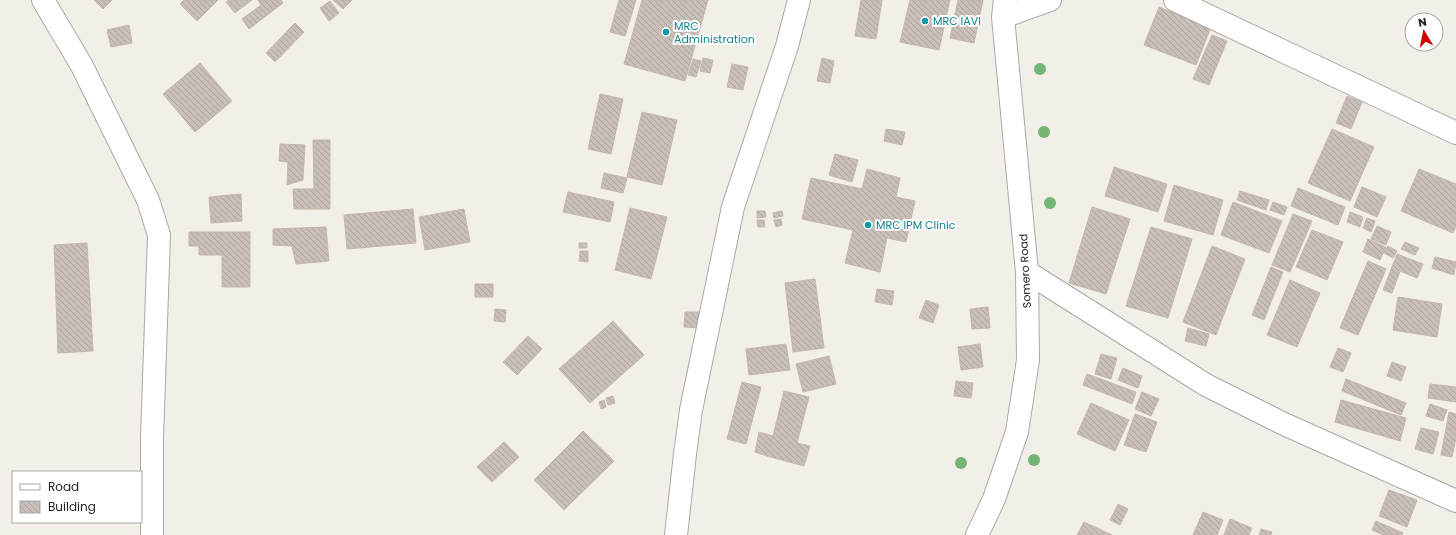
<svg xmlns="http://www.w3.org/2000/svg" width="1456" height="535" font-family="Poppins,sans-serif">
<style>
.building{fill:url(#building-back-hatch);stroke:#c4b6ab}
.lines{fill:none;stroke-linecap:round;stroke-linejoin:round}
.minor-casing{stroke:#a9a9a9;stroke-width:24}
.minor{stroke:#fff;stroke-width:22}
.tree{fill:#74b475}
.culture-dot{fill:#0f9aa8;stroke:#fff;stroke-width:1.5}
.labels{text-anchor:middle;stroke-width:4;stroke-linejoin:round;paint-order:stroke}
.culture-label{font-size:11px;fill:#0d838f;stroke:#fff;text-anchor:start}
.street-label{font-size:11px;fill:#222;stroke:#fff}
</style>
<defs>
<pattern id="building-back-hatch" width="6" height="6" patternUnits="userSpaceOnUse"><rect width="6" height="6" fill="#c7bfb8"/><path d="M-1 5l2 2M0 0l6 6M5-1l2 2" fill="none" stroke="#aba49e"/></pattern>
</defs>
<rect width="100%" height="100%" fill="#f2efe9"/>
<path class="building" d="M 94,0 L 112,0 L 103,9 Z
M 184,0 L 218,0 L 197,21 L 180,4 Z
M 229,0 L 252,0 L 235,13 L 226,2 Z
M 258,0 L 281,0 L 283,3 L 249,29 L 242,19 L 261,5 Z
M 333,0 L 352,0 L 343,9 Z
M 619,0 L 636,0 L 625,36 L 610,32 Z
M 642,0 L 708,0 L 685,81 L 624,64 Z
M 861,0 L 882,0 L 876,39 L 855,36 Z
M 910,0 L 950,0 L 939,50 L 900,42 Z
M 958,0 L 983,0 L 974,43 L 950,38 Z
M 330,1 L 339,13 L 329,21 L 320,8 Z
M 1159,7 L 1211,27 L 1196,65 L 1144,45 Z
M 295,23 L 304,32 L 275,62 L 266,53 Z
M 129,25 L 132,43 L 111,47 L 107,30 Z
M 1212,35 L 1227,41 L 1209,85 L 1193,79 Z
M 703,58 L 713,60 L 710,73 L 700,71 Z
M 822,58 L 834,61 L 830,83 L 817,81 Z
M 693,59 L 701,61 L 696,77 L 688,75 Z
M 200,63 L 232,101 L 195,132 L 163,94 Z
M 732,64 L 748,67 L 743,90 L 727,87 Z
M 600,94 L 623,99 L 611,154 L 588,149 Z
M 1347,96 L 1362,102 L 1351,129 L 1336,123 Z
M 642,112 L 677,120 L 662,185 L 627,177 Z
M 886,129 L 905,132 L 902,145 L 884,141 Z
M 1332,129 L 1374,147 L 1350,201 L 1308,183 Z
M 313,140 L 330,140 L 330,209 L 294,209 L 293,189 L 314,189 Z
M 280,144 L 305,145 L 303,180 L 287,185 L 288,162 L 279,161 Z
M 835,154 L 858,160 L 852,182 L 829,175 Z
M 1114,167 L 1167,184 L 1158,212 L 1105,196 Z
M 867,169 L 900,178 L 896,197 L 915,201 L 906,242 L 887,238 L 880,272 L 845,263 L 853,230 L 802,219 L 811,178 L 862,189 Z
M 1419,169 L 1456,184 L 1456,226 L 1453,233 L 1401,211 Z
M 604,173 L 627,178 L 623,193 L 601,188 Z
M 1174,185 L 1223,200 L 1213,235 L 1164,221 Z
M 1362,187 L 1386,197 L 1377,217 L 1354,207 Z
M 1298,188 L 1345,207 L 1338,225 L 1291,206 Z
M 1240,191 L 1269,200 L 1266,210 L 1237,200 Z
M 568,192 L 614,202 L 610,222 L 563,212 Z
M 241,194 L 242,221 L 211,223 L 209,197 Z
M 1233,202 L 1282,221 L 1269,253 L 1221,235 Z
M 1273,202 L 1287,207 L 1284,215 L 1270,210 Z
M 1092,207 L 1130,219 L 1106,294 L 1069,283 Z
M 630,208 L 667,217 L 651,279 L 615,270 Z
M 413,209 L 416,243 L 347,249 L 344,215 Z
M 464,209 L 470,242 L 425,250 L 419,217 Z
M 757,211 L 765,211 L 766,217 L 757,218 Z
M 782,211 L 783,216 L 774,218 L 773,213 Z
M 1350,212 L 1363,217 L 1360,227 L 1347,222 Z
M 1293,214 L 1312,221 L 1290,272 L 1272,265 Z
M 1367,218 L 1375,221 L 1371,232 L 1363,228 Z
M 781,219 L 782,225 L 776,227 L 774,220 Z
M 757,220 L 764,220 L 765,227 L 758,227 Z
M 1377,226 L 1391,232 L 1386,245 L 1371,239 Z
M 326,227 L 329,261 L 296,264 L 292,246 L 273,245 L 273,229 Z
M 1151,227 L 1192,239 L 1168,318 L 1126,306 Z
M 1312,230 L 1343,242 L 1327,280 L 1296,267 Z
M 189,232 L 250,232 L 250,287 L 222,287 L 222,255 L 199,255 L 199,246 L 189,246 Z
M 1368,239 L 1386,247 L 1380,260 L 1363,252 Z
M 1405,242 L 1419,248 L 1415,255 L 1401,249 Z
M 87,243 L 93,351 L 58,353 L 54,245 Z
M 579,243 L 587,243 L 587,248 L 579,248 Z
M 1212,246 L 1245,259 L 1216,335 L 1183,322 Z
M 1388,246 L 1397,251 L 1393,258 L 1384,253 Z
M 580,251 L 588,251 L 588,262 L 579,261 Z
M 1397,254 L 1423,264 L 1417,278 L 1400,271 L 1392,293 L 1383,290 Z
M 1435,257 L 1456,262 L 1454,275 L 1432,268 Z
M 1368,261 L 1386,269 L 1358,335 L 1340,328 Z
M 1271,267 L 1283,272 L 1264,320 L 1252,315 Z
M 815,279 L 824,348 L 793,352 L 785,283 Z
M 1290,280 L 1320,293 L 1297,347 L 1267,335 Z
M 475,284 L 493,284 L 493,297 L 475,297 Z
M 877,289 L 894,291 L 892,305 L 875,302 Z
M 1398,297 L 1442,304 L 1437,337 L 1393,330 Z
M 926,300 L 939,305 L 933,323 L 919,318 Z
M 988,307 L 990,328 L 972,329 L 970,309 Z
M 495,309 L 506,310 L 505,322 L 494,321 Z
M 685,312 L 699,312 L 698,328 L 684,327 Z
M 613,321 L 644,355 L 590,403 L 559,369 Z
M 1188,328 L 1209,334 L 1206,346 L 1185,341 Z
M 528,336 L 542,349 L 517,375 L 503,362 Z
M 786,344 L 790,370 L 749,375 L 746,349 Z
M 980,344 L 983,367 L 961,370 L 958,347 Z
M 1338,348 L 1351,353 L 1343,372 L 1330,367 Z
M 1101,354 L 1117,358 L 1111,379 L 1095,374 Z
M 829,356 L 836,384 L 803,392 L 796,364 Z
M 1392,362 L 1406,367 L 1401,381 L 1387,376 Z
M 1123,368 L 1142,376 L 1138,388 L 1118,380 Z
M 1087,374 L 1136,392 L 1132,404 L 1083,385 Z
M 1346,379 L 1406,403 L 1401,415 L 1342,391 Z
M 956,381 L 973,383 L 971,398 L 954,396 Z
M 742,382 L 761,387 L 746,444 L 727,439 Z
M 1430,384 L 1456,387 L 1456,402 L 1428,398 Z
M 784,391 L 809,397 L 797,443 L 810,446 L 804,466 L 767,456 L 755,452 L 759,432 L 773,436 Z
M 1142,392 L 1159,399 L 1151,416 L 1135,409 Z
M 613,396 L 615,403 L 608,405 L 606,398 Z
M 604,400 L 606,407 L 601,409 L 599,402 Z
M 1341,400 L 1406,418 L 1400,441 L 1335,422 Z
M 1091,403 L 1129,420 L 1115,451 L 1077,434 Z
M 1430,404 L 1447,410 L 1443,421 L 1426,416 Z
M 1449,412 L 1456,414 L 1456,438 L 1452,457 L 1441,455 Z
M 1135,414 L 1157,422 L 1146,452 L 1124,445 Z
M 1421,428 L 1439,432 L 1433,454 L 1415,449 Z
M 583,431 L 614,461 L 564,510 L 534,480 Z
M 504,442 L 519,457 L 492,482 L 477,467 Z
M 1389,490 L 1417,500 L 1407,527 L 1379,516 Z
M 1118,504 L 1128,509 L 1120,525 L 1110,520 Z
M 1203,512 L 1223,520 L 1217,535 L 1193,535 Z
M 1230,519 L 1252,528 L 1249,535 L 1224,535 Z
M 1376,521 L 1403,533 L 1402,535 L 1383,535 L 1372,530 Z
M 1084,522 L 1112,535 L 1077,535 Z
M 1261,529 L 1272,532 L 1271,535 L 1259,535 Z"/>
<g class="lines">
<defs>
<path id="minor" d="M 43,0 L 82,66 L 148,200 L 159,235 L 152,438 L 152,535
M 1175,0 L 1456,133
M 1003,17 L 1050,0
M 1027,272 L 1206,385 L 1284,424 L 1456,501
M 676,535 L 685,454 L 691,410 L 733,207 L 787,46 L 799,0
M 977,535 L 994,499 L 1017,432 L 1028,360 L 1027,272 L 1003,17 L 1005,0"/>
</defs>
<use href="#minor" class="minor-casing"/>
<use href="#minor" class="minor"/>
</g>
<g class="tree">
<circle cx="1040" cy="69" r="6"/>
<circle cx="1044" cy="132" r="6"/>
<circle cx="1050" cy="203" r="6"/>
<circle cx="1034" cy="460" r="6"/>
<circle cx="961" cy="463" r="6"/>
</g>
<g class="culture-dot">
<circle cx="925" cy="21" r="4"/>
<circle cx="666" cy="32" r="4"/>
<circle cx="868" cy="225" r="4"/>
</g>
<g class="labels">
<g class="culture-label">
<text x="933" y="25">MRC IAVI</text>
<text x="674" y="30">MRC<tspan x="674" dy="13">Administration</tspan></text>
<text x="876" y="229">MRC IPM Clinic</text>
</g>
<g class="street-label">
<text transform="translate(1025 271) rotate(-93)" y="4">Somero Road</text>
</g>
</g>
<rect x="12" y="471" width="130" height="52" fill="#ffffff" stroke="#a7a7a7"/>
<rect x="20" y="484" width="20" height="6" fill="#ffffff" stroke="#a7a7a7"/>
<text x="48" y="491" font-size="12" fill="#222222">Road</text>
<rect x="20" y="501" width="20" height="12" fill="url(#building-back-hatch)" stroke="#a7a7a7"/>
<text x="48" y="511" font-size="12" fill="#222222">Building</text>
<g transform="translate(1424 32) rotate(350)"><circle r="19" fill="#ffffff" stroke="#a7a7a7"/>
<path d="M0-3L7 15L0 10L-7 15Z" fill="#d40000"/>
<text y="-6" font-size="11" font-weight="bold" text-anchor="middle" fill="#222222">N</text>
</g>
</svg>
